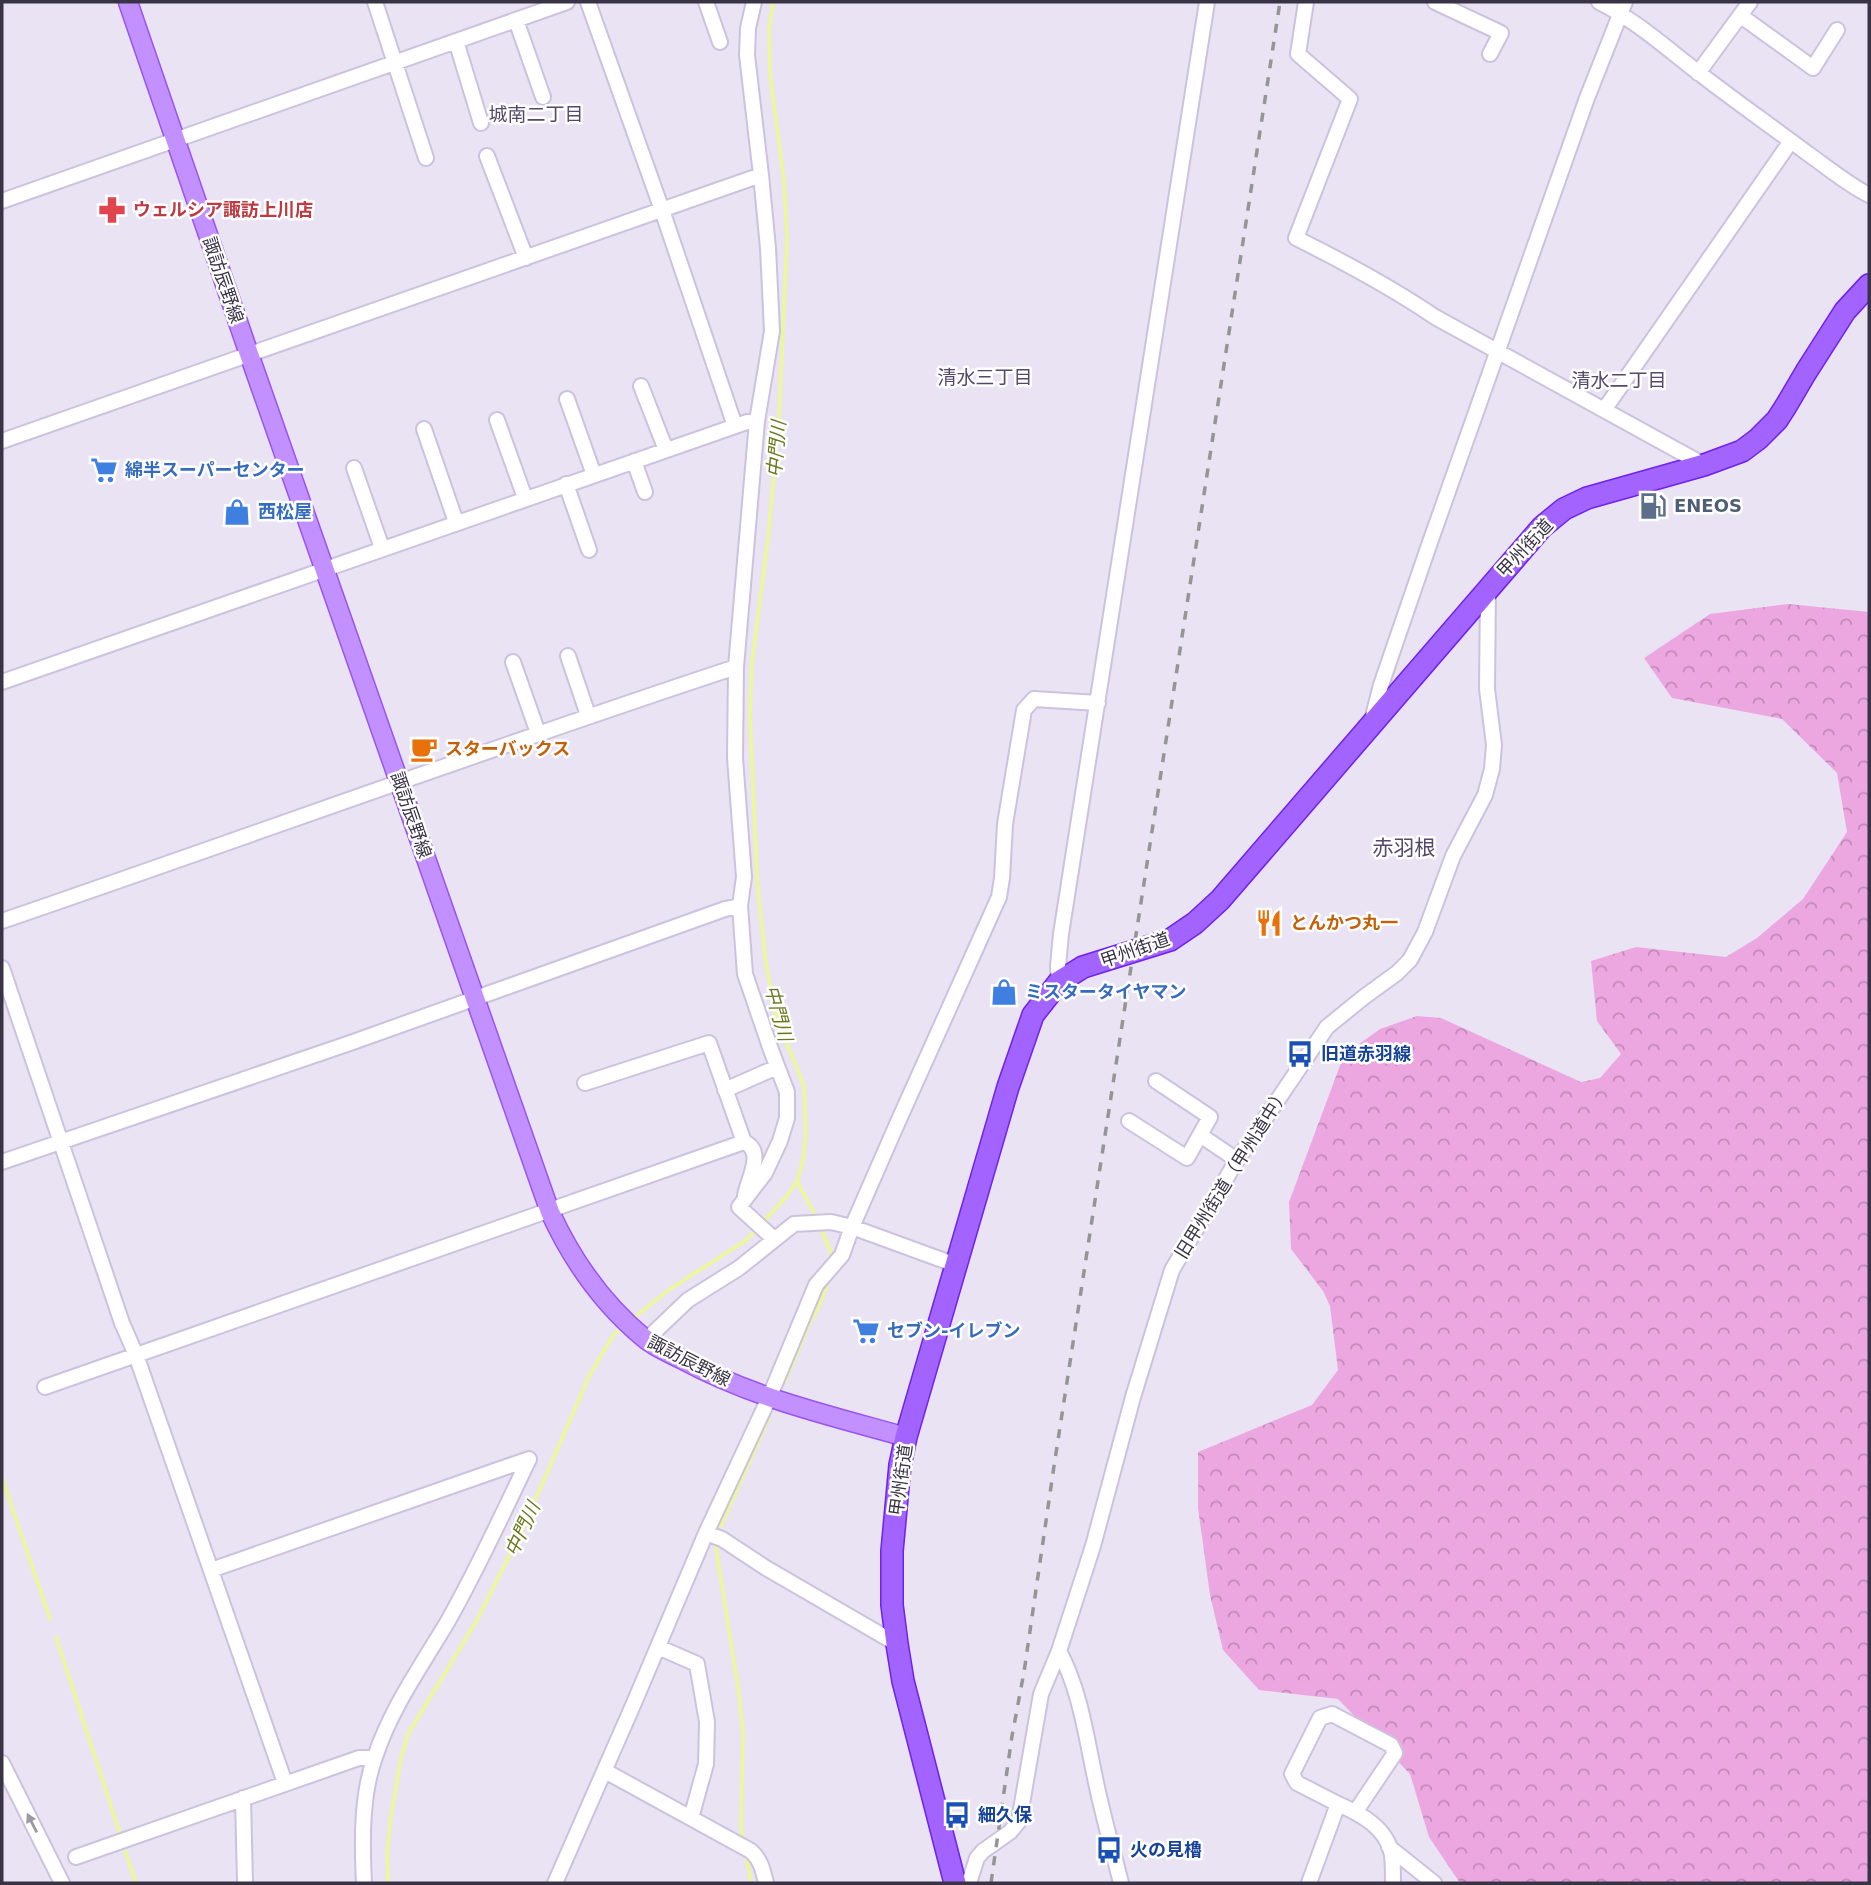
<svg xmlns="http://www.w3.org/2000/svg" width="1871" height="1885" font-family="'DejaVu Sans','Noto Sans JP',sans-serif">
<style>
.forest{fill:url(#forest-crowns)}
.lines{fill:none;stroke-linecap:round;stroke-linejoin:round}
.stream{stroke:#eaf898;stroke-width:3.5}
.minor-casing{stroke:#cdc2de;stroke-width:18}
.major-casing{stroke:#9854f1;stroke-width:21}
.highway-casing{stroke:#6d22ef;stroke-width:24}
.minor{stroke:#fff;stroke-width:14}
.major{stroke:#c391ff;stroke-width:18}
.highway{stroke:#a263ff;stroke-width:21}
.rail{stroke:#959595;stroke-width:3.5;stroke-dasharray:9 9;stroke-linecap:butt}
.oneway{fill:#9c99a2}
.labels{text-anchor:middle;stroke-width:5;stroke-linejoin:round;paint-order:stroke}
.health-label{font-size:18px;font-weight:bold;fill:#be3a42;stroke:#fff;text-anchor:start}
.street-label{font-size:18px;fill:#393346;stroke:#fff}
.shop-label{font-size:18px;font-weight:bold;fill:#366cbe;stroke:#fff;text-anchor:start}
.service-label{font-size:18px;font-weight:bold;fill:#4e5e75;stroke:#fff;text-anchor:start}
.food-label{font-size:18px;font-weight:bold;fill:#c56008;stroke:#fff;text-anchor:start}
.transit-label{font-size:18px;font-weight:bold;fill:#164399;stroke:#fff;text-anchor:start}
.neighbourhood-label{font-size:19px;fill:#54496a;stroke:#fff}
.water-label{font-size:19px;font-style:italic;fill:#6a791a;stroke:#fff}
.quarter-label{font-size:21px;fill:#54496a;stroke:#fff}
</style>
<defs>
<pattern id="forest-crowns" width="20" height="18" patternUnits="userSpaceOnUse" patternTransform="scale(1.75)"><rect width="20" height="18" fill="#eda7e0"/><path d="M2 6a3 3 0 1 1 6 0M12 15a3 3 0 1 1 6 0" fill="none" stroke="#c189b7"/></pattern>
</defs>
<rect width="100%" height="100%" fill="#eae3f4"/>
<path class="forest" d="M 1788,604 L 1869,612 L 1869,1883 L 1460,1883 L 1429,1837 L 1410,1774 L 1338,1699 L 1259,1690 L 1223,1650 L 1210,1595 L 1198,1508 L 1198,1452 L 1312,1405 L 1338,1370 L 1330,1306 L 1323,1291 L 1291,1249 L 1289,1202 L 1344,1055 L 1380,1029 L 1417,1016 L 1441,1018 L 1581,1082 L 1600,1078 L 1621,1054 L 1597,1021 L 1591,961 L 1636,947 L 1726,957 L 1757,938 L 1803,899 L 1847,832 L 1837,773 L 1782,719 L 1672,698 L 1644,658 L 1710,614 Z"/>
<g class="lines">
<path class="stream" d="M 797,1181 L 817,1219
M 763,1222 L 787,1196 L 797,1181 L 803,1160 L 806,1133 L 804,1086 L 776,1016 L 766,964 L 757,882 L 750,716 L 752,662 L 768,539 L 779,418 L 787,238 L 784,181 L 770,74 L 769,29 L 773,2
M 820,1226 L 831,1253 L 831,1258
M 631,1320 L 670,1289 L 745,1241 L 758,1228
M 785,1382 L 809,1324 L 819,1306 L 830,1277
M 2,1478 L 50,1619
M 717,1534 L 769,1418
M 715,1542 L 739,1694 L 743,1735 L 741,1828 L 744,1843
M 56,1637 L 119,1831
M 125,1851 L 136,1883
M 746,1854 L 751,1883
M 388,1883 L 387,1855 L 391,1815 L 401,1758 L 408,1734 L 477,1620 L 525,1524 L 589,1376 L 614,1334 L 623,1327"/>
<defs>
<path id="minor" d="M 375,2 L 426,158
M 588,2 L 662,210 L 735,426
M 706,2 L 720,42
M 754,2 L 748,28 L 747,55 L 761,175 L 768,248 L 772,331 L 757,421 L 736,667 L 735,758 L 744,877 L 740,906 L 745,974 L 771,1050 L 787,1092 L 787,1118 L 780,1141 L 765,1173 L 739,1207 L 774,1239
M 1306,2 L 1298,54 L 1350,99 L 1296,238 C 1344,262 1391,287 1435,317 L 1704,465
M 1435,2 L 1501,33 L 1490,54
M 1599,2 C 1637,21 1666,48 1699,73 C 1735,101 1771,126 1807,153 C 1827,167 1847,184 1869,195
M 1741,16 L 1813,68 L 1837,30
M 516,20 L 543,97
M 456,41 L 481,123
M 1698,73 L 1750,2
M 487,156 L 526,258
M 2,201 L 567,2
M 641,386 L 666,450
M 567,399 L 594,475
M 1604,410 L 1791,141
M 497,420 L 525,498
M 424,429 L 456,522
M 2,441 L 761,175
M 634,461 L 645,492
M 354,468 L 382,548
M 566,484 L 589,550
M 568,656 L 588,715
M 513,662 L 538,733
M 2,682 L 747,422 L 757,421
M 1372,720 L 1381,685 L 1428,548 L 1587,98 L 1625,2
M 2,921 C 247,837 490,748 736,667
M 2,968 L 122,1323 L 136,1355 L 285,1783
M 1059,982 L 1058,966 L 1061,934 L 1207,2
M 585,1083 L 709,1043 L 744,1142 C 766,1151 747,1180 745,1196
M 725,1090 L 777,1067
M 1129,1121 L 1187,1158 L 1210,1117 L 1156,1081
M 1200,1135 L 1237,1160
M 2,1162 L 353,1042 L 725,909 L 740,906
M 646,1340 L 688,1300 L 739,1268 L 794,1224 L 831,1222 L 852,1227 L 956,1265
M 45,1387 L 744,1142
M 706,1533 L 722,1539 L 766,1568 L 897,1644
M 211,1570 L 529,1459
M 658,1647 L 697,1664 L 707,1722 L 706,1764 L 691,1818
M 1059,1651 C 1081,1691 1087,1743 1097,1787 C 1104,1820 1113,1851 1121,1883
M 2,1763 L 62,1883
M 605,1771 L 751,1851 C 761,1860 763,1870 766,1883
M 243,1798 L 245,1883
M 1338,1804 L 1297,1783 L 1292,1774 L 1320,1718 L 1332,1714 L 1391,1745 L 1395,1753 L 1356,1811
M 1389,1847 L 1434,1883
M 76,1857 L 359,1758 L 374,1758
M 364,1883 C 362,1842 361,1796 375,1757 C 391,1708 422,1665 448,1621 C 478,1568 503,1513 529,1459
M 555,1883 L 634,1703 L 706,1533 L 769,1398 L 816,1285 L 842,1255 L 852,1227 L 897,1124 L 999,897 L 1002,878 L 1005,824 L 1024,710 L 1034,699 L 1098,703
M 969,1883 L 977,1858 L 983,1851 L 1010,1832 L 1019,1821 L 1041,1694 L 1059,1651 L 1093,1546 L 1133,1397 L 1172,1270 L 1237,1160 L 1327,1027 L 1364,997 L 1397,973 L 1410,960 L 1425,932 L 1453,856 L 1485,795 L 1492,769 L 1494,745 L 1487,689 L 1488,590
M 1309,1883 L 1338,1804 C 1361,1814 1387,1828 1392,1855 C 1393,1864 1393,1874 1393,1883"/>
<path id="major" d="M 128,2 L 249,354 L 550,1212 C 572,1260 603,1304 644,1338 C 654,1347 669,1353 681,1359 C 753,1398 828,1415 906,1437"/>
<path id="highway" d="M 955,1883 L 903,1681 L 897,1644 L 892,1605 L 892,1551 L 900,1465 L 906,1437 L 1008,1087 L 1033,1015 L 1059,982 L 1083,967 L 1170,940 L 1195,923 L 1220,900 L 1542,527 L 1564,509 L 1587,498 L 1704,465 L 1742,451 L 1758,439 L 1777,420 L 1786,406 L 1806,372 L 1845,311 L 1869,285"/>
</defs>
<use href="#minor" class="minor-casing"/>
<use href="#major" class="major-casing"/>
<use href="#highway" class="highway-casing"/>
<use href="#minor" class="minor"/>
<use href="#major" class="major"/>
<use href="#highway" class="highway"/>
<path class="rail" d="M 991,1883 L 1012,1736 L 1024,1672 L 1054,1466 L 1280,2"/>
</g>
<defs><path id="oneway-solid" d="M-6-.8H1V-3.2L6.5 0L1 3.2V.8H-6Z" transform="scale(1.75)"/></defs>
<use class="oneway" href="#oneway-solid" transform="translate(32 1823) rotate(-117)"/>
<defs>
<symbol id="pharmacy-bare" viewBox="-9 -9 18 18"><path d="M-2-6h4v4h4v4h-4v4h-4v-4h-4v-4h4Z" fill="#e0444e" stroke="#fff" stroke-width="2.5" paint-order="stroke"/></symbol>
<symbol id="supermarket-bare" viewBox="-9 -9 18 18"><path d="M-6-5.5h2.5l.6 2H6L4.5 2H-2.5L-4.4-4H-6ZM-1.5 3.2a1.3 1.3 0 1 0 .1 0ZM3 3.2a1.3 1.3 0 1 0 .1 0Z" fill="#3f7fe0" stroke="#fff" stroke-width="2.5" paint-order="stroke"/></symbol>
<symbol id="fuel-bare" viewBox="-9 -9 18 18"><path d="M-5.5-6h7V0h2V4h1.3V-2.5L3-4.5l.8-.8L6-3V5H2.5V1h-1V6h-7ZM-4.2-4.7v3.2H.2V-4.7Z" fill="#5c6f8a" stroke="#fff" stroke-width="2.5" paint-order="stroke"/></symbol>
<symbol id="shop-bare" viewBox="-9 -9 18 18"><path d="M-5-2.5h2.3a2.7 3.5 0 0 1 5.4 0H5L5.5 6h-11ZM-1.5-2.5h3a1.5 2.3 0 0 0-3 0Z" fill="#3f7fe0" stroke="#fff" stroke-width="2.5" paint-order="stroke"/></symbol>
<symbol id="cafe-bare" viewBox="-9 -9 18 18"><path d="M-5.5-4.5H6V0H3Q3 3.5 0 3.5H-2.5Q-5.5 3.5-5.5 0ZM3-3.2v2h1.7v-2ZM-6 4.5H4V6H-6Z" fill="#e8710a" stroke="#fff" stroke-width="2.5" paint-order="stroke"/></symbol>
<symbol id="restaurant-bare" viewBox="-9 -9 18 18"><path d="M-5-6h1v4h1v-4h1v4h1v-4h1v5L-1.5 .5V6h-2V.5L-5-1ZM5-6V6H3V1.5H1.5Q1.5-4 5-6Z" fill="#e8710a" stroke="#fff" stroke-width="2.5" paint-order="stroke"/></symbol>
<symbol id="bus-bare" viewBox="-9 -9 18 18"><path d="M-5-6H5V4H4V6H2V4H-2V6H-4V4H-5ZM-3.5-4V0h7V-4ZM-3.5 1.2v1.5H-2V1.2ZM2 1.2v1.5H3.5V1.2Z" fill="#1a4fb4" stroke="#fff" stroke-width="2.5" paint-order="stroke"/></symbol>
</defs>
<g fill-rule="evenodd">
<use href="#pharmacy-bare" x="93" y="191" width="38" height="38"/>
<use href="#supermarket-bare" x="85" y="451" width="38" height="38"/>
<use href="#fuel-bare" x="1634" y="487" width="38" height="38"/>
<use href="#shop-bare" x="218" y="493" width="38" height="38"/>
<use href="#cafe-bare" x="405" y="730" width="38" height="38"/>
<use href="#restaurant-bare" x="1250" y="904" width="38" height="38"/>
<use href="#shop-bare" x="985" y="973" width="38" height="38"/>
<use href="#bus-bare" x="1281" y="1035" width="38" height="38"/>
<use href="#supermarket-bare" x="847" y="1312" width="38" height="38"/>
<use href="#bus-bare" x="938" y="1796" width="38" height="38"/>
<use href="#bus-bare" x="1090" y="1831" width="38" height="38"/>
</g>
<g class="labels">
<g class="health-label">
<text x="133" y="216">ウェルシア諏訪上川店</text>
</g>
<g class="street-label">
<text transform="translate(223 280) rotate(71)" y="6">諏訪辰野線</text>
<text transform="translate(1525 548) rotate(-47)" y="6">甲州街道</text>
<text transform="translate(411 815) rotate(71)" y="6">諏訪辰野線</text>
<text transform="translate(1135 950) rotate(-19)" y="6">甲州街道</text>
<text transform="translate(1232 1173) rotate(-58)" y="6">旧甲州街道（甲州道中）</text>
<text transform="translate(689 1361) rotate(27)" y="6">諏訪辰野線</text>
<text transform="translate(901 1480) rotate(-82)" y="6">甲州街道</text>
</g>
<g class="shop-label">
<text x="125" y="476">綿半スーパーセンター</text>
<text x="258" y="518">西松屋</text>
<text x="1025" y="998">ミスタータイヤマン</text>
<text x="887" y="1337">セブン-イレブン</text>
</g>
<g class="service-label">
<text x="1674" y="512">ENEOS</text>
</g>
<g class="food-label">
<text x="445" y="755">スターバックス</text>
<text x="1290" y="929">とんかつ丸一</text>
</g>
<g class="transit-label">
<text x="1321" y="1060">旧道赤羽線</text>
<text x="978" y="1821">細久保</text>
<text x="1130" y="1856">火の見櫓</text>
</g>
<g class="neighbourhood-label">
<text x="536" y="121">城南二丁目</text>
<text x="985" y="384">清水三丁目</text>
<text x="1619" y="387">清水二丁目</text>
</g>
<g class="water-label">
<text transform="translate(776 449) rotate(-85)" y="7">中門川</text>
<text transform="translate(779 1013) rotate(75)" y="7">中門川</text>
<text transform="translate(522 1529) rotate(-65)" y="7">中門川</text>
</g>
<g class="quarter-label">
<text x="1404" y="855">赤羽根</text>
</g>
</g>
<rect width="1871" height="1885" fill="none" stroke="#393346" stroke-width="7"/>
</svg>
